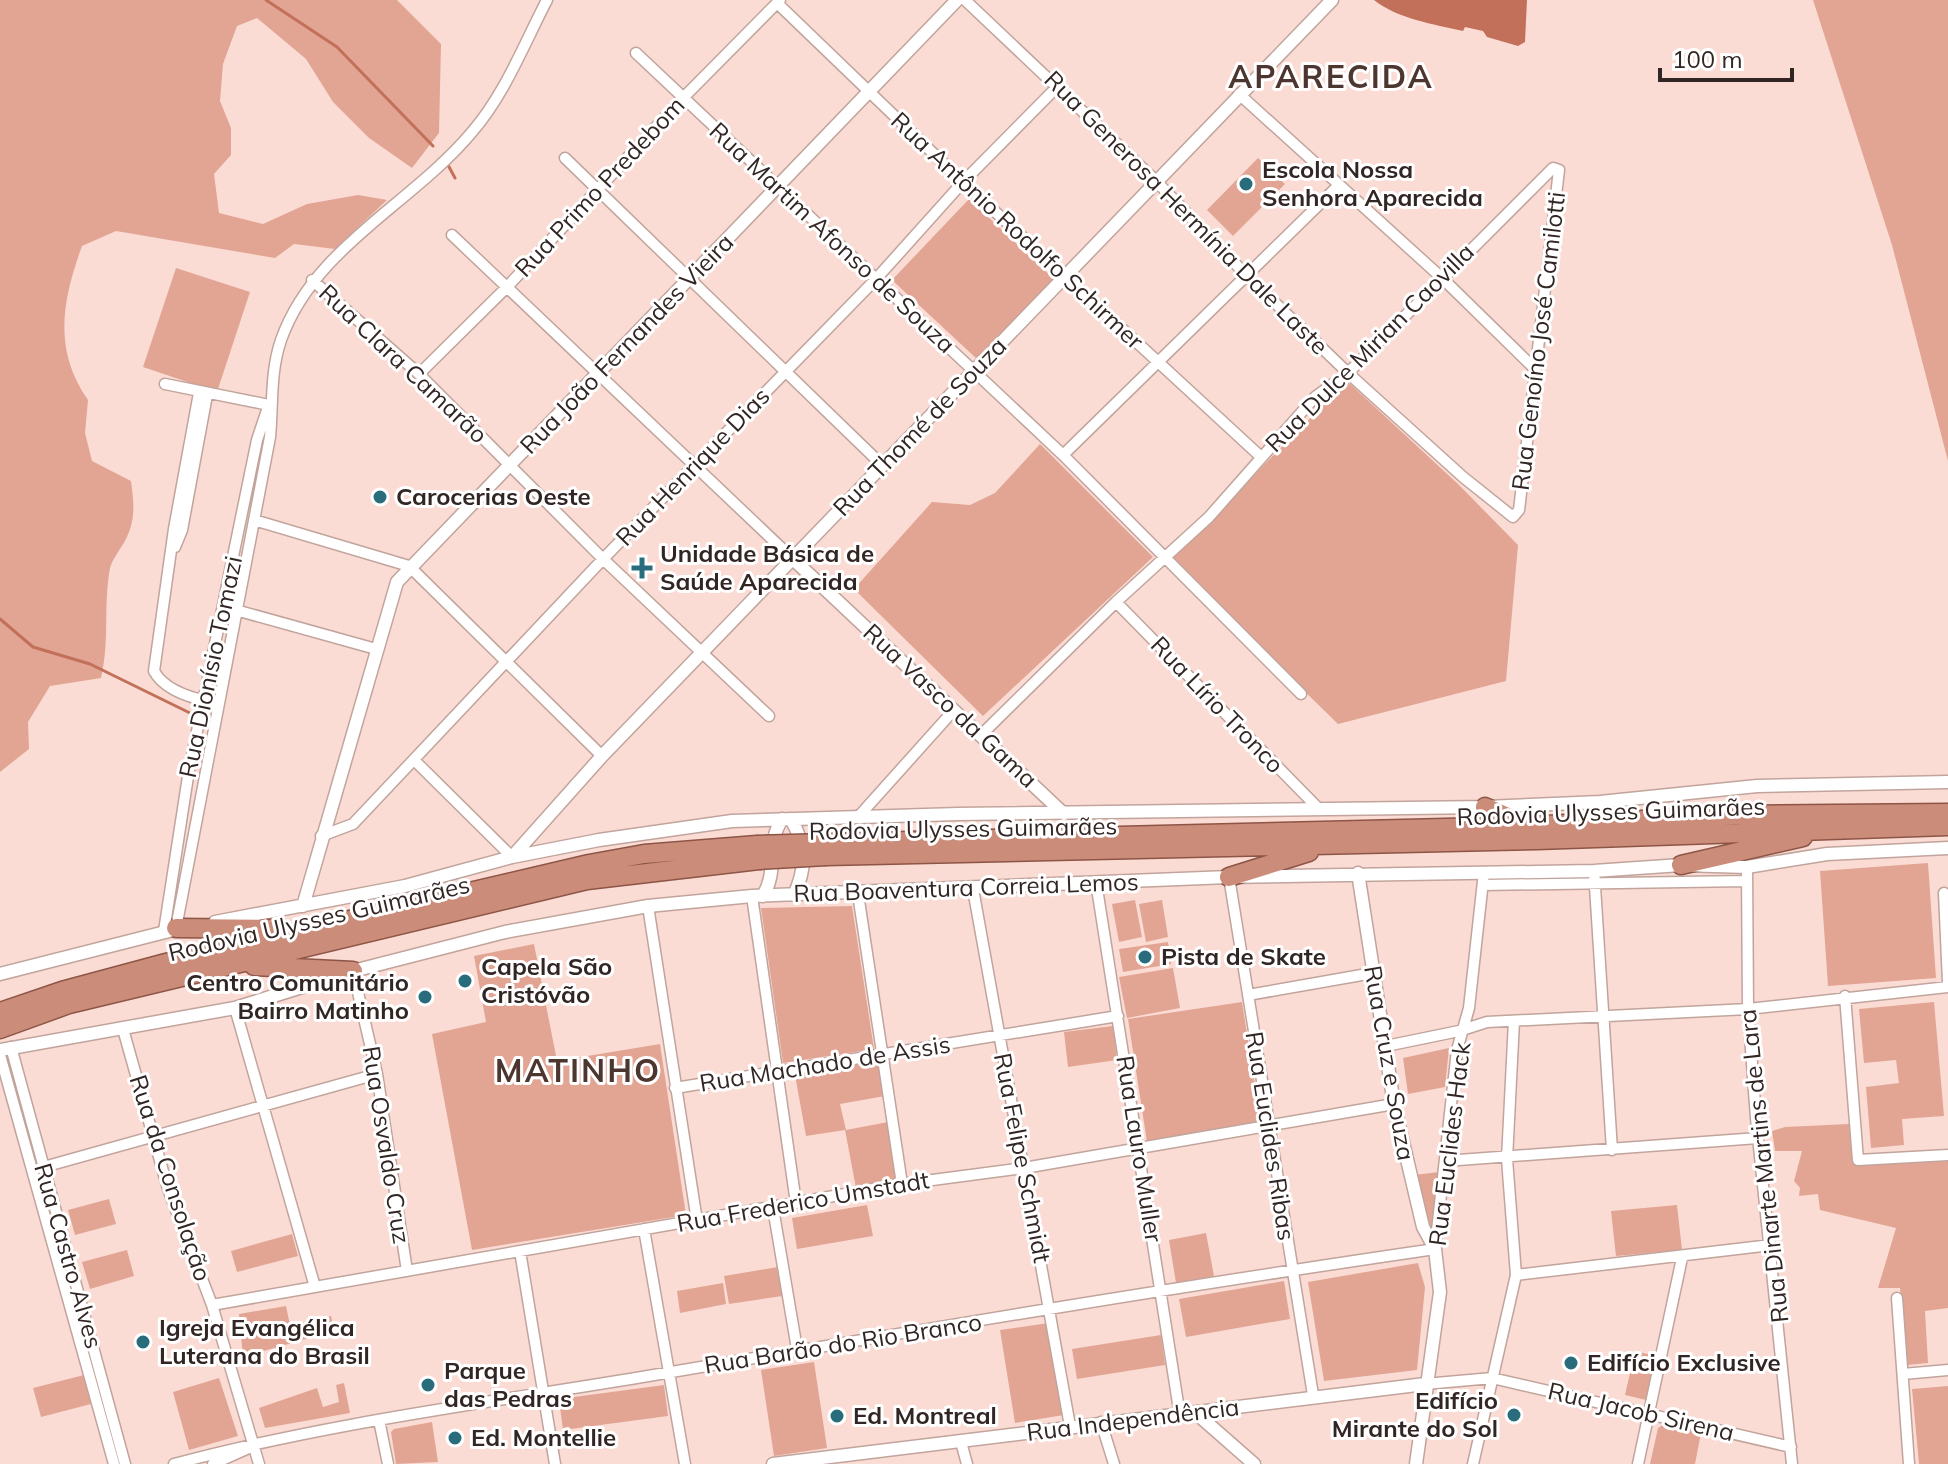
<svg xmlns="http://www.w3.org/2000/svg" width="1948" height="1464" font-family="Mulish,sans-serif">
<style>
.green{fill:#e2a594}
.water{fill:#c27059}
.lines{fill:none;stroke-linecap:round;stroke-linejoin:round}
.stream{stroke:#c27059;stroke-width:3}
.minor-casing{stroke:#c1a49c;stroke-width:13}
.tertiary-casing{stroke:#c1a49c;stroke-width:15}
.trunk-casing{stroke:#8d5546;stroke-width:21}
.minor{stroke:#fff;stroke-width:10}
.tertiary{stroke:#fff;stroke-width:12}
.trunk{stroke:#cb8c7a;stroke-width:18}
.trunk-bridge-casing{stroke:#8d5546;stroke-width:21;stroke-linecap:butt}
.trunk-bridge{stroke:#cb8c7a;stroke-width:18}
.poi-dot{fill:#296d7d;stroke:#fff;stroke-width:3}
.labels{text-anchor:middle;stroke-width:6;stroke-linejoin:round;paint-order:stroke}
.poi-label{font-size:24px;font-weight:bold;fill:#312623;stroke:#fff;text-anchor:start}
.street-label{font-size:24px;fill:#312623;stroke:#fff}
.district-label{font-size:32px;font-weight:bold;letter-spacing:2px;fill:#4e3630;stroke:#fff}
</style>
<rect width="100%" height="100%" fill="#fbdcd4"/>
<path class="green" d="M 0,0 L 397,0 L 441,44 L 439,133 L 412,168 L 369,138 L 333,102 L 306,59 L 257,18 L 237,26 L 223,64 L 220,101 L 231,128 L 231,155 L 214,174 L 219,213 L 263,224 L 307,204 L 358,195 L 387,200 L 335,249 L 294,244 L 275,258 L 116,231 L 82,246 C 62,301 53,350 88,400 L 85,433 L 92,461 L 131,481 C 134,504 136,520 125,541 C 120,550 113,558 110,568 C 103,607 110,640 101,678 L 50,686 L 28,722 L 29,749 L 0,772 Z
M 1813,0 L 1948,0 L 1948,461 L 1892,245 Z
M 1258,158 L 1285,184 L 1233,236 L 1207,210 Z
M 969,199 L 1054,279 L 978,360 L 892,280 Z
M 176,268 L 250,292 L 217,392 L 143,367 Z
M 1347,381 L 1459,485 L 1518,545 L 1506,681 L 1338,724 L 1170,560 Z
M 1040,444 L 1153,557 L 983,716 L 854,589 L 932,502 L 970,505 L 995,493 Z
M 1928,863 L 1936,978 L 1828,986 L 1820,871 Z
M 1135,900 L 1142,937 L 1119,942 L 1112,904 Z
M 1162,900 L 1168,937 L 1146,942 L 1139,904 Z
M 852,906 L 874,1049 L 783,1063 L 761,908 Z
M 1168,942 L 1171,964 L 1123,972 L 1119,949 Z
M 534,944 L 557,1061 L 660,1044 L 686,1215 L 472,1250 L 432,1034 L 486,1022 L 474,956 Z
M 1173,968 L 1180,1008 L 1127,1018 L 1119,977 Z
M 1242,1002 L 1261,1124 L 1147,1142 L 1128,1019 Z
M 1934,1002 L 1944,1116 L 1902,1119 L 1904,1145 L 1871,1148 L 1866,1087 L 1899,1083 L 1896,1060 L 1864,1063 L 1859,1009 Z
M 1113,1026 L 1117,1060 L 1068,1067 L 1064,1032 Z
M 1449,1048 L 1445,1087 L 1408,1094 L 1403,1058 Z
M 878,1061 L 885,1096 L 840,1104 L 846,1130 L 888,1122 L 899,1180 L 856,1188 L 845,1130 L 806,1136 L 795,1075 Z
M 1849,1124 L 1854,1162 L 1948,1161 L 1948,1308 L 1925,1311 L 1928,1363 L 1907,1365 L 1900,1288 L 1878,1288 L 1896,1228 L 1820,1210 L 1818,1194 L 1799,1196 L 1800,1188 L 1794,1181 L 1802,1151 L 1775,1151 L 1772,1131 L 1785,1127 Z
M 1439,1172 L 1433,1245 L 1414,1175 Z
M 109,1199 L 116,1224 L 75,1235 L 68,1210 Z
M 867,1205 L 873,1236 L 797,1249 L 792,1218 Z
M 1677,1205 L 1682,1250 L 1616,1256 L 1611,1211 Z
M 1206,1233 L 1214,1276 L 1176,1283 L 1169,1240 Z
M 292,1234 L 298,1256 L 237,1272 L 231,1251 Z
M 127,1250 L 134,1276 L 90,1289 L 82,1262 Z
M 1418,1263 L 1425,1287 L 1417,1370 L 1324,1381 L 1308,1282 Z
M 778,1267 L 782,1296 L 729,1304 L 724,1276 Z
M 1284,1281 L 1290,1319 L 1186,1337 L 1179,1299 Z
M 723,1283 L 726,1304 L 680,1313 L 677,1291 Z
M 286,1306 L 290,1325 L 331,1316 L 334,1331 L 243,1357 L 239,1314 Z
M 1049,1323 L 1064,1415 L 1015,1423 L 1000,1330 Z
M 1161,1335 L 1165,1365 L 1077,1379 L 1072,1349 Z
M 1635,1351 L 1656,1356 L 1646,1400 L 1625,1395 Z
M 814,1362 L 827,1448 L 774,1456 L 761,1370 Z
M 84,1375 L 91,1404 L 41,1417 L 33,1388 Z
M 219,1378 L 238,1436 L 189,1450 L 173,1392 Z
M 344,1383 L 350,1413 L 265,1428 L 259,1408 L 317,1388 L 323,1407 L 339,1402 L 336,1385 Z
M 664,1385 L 668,1416 L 563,1430 L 559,1399 Z
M 1948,1386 L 1948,1464 L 1919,1464 L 1912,1389 Z
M 432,1422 L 438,1462 L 396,1464 L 391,1432 L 394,1429 Z
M 1663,1425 L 1701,1433 L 1695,1464 L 1650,1464 L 1658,1428 Z"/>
<path class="water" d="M 1374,0 L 1527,0 L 1525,42 L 1518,46 L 1487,37 L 1483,31 L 1465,27 L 1463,31 C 1433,24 1398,19 1374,0 Z"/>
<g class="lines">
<path class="stream" d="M 266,0 L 337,47 L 433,146
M 448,165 L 455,178
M 0,619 L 33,647 L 90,664 L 192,714"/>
<defs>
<path id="minor" d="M 965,0 L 1156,181 L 1247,276 L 1348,373 L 1463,477 L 1513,517 L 1519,510 L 1559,170 L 1553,168 L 1348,373 L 1315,397 L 1209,517 L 1116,602 L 981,735
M 777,3 L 963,182 L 1260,456
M 636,53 L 1063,455 L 1301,694
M 1239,94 L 1442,278 L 1535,369
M 565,158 L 881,464
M 452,235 L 793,559
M 312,280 L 419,374 L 603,559 L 769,716
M 419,374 L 507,287 L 683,98 L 780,0
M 165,384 L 269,405
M 199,393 L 174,529 L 154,671 C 164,690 191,698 211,702
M 1063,455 L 1338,186
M 254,520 L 409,566 L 602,756
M 175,547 L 182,530 L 207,395
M 1116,602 L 1318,808
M 232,609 L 376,649
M 414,760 L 512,857
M 859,816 L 954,710
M 321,836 L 353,824 L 603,559 L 876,279 L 963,182 L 1058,86
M 1747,867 L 1748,1009 L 1756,1118 L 1792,1464
M 1594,871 L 1612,1150
M 1229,877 L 1313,1395
M 1096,882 L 1180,1416
M 1483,885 L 1746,881
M 973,889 L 1070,1426
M 1944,893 L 1948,982
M 858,894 L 902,1184
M 752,896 L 796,1203
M 648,906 L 697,1221
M 176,928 L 270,437 C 273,405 270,372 281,340 C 314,247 411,205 472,132 C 505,94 524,44 547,0
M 164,931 L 189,770 L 257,440 L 268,407
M 353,971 L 377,1074 L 407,1271
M 1248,995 L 1373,973
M 1845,996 L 1858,1160 L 1948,1155
M 235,1008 L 315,1287
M 123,1029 L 168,1189 L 212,1305 L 259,1464
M 1386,1046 L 1459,1031 L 1487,1022 L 1748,1009 L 1948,987
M 11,1047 L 125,1464
M 0,1055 L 114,1464
M 675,1088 L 1118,1016
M 1445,1161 L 1758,1138
M 40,1168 L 377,1074
M 773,1208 L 797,1349
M 644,1229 L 685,1464
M 520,1251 L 555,1464
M 1516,1275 L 1771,1245
M 1897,1298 L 1909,1464
M 212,1305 L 902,1184 L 1024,1168 L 1394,1104
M 1903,1374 L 1948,1370
M 1425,1384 L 1492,1378 L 1791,1447
M 379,1420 L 388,1464
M 1101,1422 L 1114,1464
M 961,1442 L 967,1464
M 174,1464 C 331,1422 494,1402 654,1375 C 914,1331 1174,1287 1435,1249 L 1457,1050 L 1469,1008 L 1484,872
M 213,1464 L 251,1447
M 1473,1464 L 1516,1275 L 1507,1159 L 1514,1021
M 1638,1464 L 1682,1258"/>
<path id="tertiary" d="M 793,559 L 1064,814
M 791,819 C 806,845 807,867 794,895
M 512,857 L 602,756 L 1332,0
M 1358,873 L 1394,1104 L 1423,1227 L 1435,1249 L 1440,1292 L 1416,1464
M 763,896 C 779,869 765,846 782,819
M 303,906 L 397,582 L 957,0
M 215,922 L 405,886 L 512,857 L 599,840 L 732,821 L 958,814 L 1485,807 L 1600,802 L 1757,786 L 1948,782
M 0,974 L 181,928
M 0,1050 L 235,1008 L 353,971 L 505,932 L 648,906 L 752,896 L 1229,877 L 1594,871 L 1681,865 L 1747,867 L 1827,854 L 1948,848
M 1197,1414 L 1254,1464
M 773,1464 L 1425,1384"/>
<path id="trunk" d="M 1485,807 L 1521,823
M 827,843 L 1528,826 L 1735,815 L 1948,813
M 826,856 L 1537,840 L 1948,826
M 1681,865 L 1803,837
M 1229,877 L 1309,852
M 176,928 L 282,929
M 254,966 L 353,971
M 0,1012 L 62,991 L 166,963 L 589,864 L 644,854 L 757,845
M 0,1029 L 69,1004 L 587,880 L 759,860"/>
</defs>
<use href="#minor" class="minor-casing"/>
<use href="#tertiary" class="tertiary-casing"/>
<use href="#trunk" class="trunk-casing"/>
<use href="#minor" class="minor"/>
<use href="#tertiary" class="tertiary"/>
<use href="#trunk" class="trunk"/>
<defs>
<path id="trunk-bridge" d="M 757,845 L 827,843
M 759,860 L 826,856"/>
</defs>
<use href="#trunk-bridge" class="trunk-bridge-casing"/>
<use href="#trunk-bridge" class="trunk-bridge"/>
</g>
<g class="poi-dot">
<circle cx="1246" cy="184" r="8"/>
<circle cx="380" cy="497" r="8"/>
<path d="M638 556h8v8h8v8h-8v8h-8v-8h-8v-8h8z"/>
<circle cx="1145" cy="957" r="8"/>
<circle cx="465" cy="981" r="8"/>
<circle cx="425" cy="997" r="8"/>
<circle cx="143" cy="1342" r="8"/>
<circle cx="1571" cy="1363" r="8"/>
<circle cx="428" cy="1385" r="8"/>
<circle cx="1514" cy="1415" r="8"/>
<circle cx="837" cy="1416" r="8"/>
<circle cx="455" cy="1438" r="8"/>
</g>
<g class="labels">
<g class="poi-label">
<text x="1262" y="178">Escola Nossa<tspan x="1262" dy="28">Senhora Aparecida</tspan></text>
<text x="396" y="505">Carocerias Oeste</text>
<text x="660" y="562">Unidade Básica de<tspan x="660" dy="28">Saúde Aparecida</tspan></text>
<text x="1161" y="965">Pista de Skate</text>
<text x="481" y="975">Capela São<tspan x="481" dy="28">Cristóvão</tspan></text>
<text x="409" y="991" text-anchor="end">Centro Comunitário<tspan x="409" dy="28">Bairro Matinho</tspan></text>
<text x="159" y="1336">Igreja Evangélica<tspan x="159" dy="28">Luterana do Brasil</tspan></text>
<text x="1587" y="1371">Edifício Exclusive</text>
<text x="444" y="1379">Parque<tspan x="444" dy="28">das Pedras</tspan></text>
<text x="1498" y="1409" text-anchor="end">Edifício<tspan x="1498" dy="28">Mirante do Sol</tspan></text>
<text x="853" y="1424">Ed. Montreal</text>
<text x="471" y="1446">Ed. Montellie</text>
</g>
<g class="street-label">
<text transform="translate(600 187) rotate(-47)" y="8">Rua Primo Predebom</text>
<text transform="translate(1186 213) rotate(45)" y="8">Rua Generosa Hermínia Dale Laste</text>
<text transform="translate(1017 231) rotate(43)" y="8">Rua Antônio Rodolfo Schirmer</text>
<text transform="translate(832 238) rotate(43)" y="8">Rua Martim Afonso de Souza</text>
<text transform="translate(1539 341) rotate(-83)" y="8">Rua Genoíno José Camilotti</text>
<text transform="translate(627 344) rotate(-46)" y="8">Rua João Fernandes Vieira</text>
<text transform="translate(1370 348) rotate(-45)" y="8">Rua Dulce Mirian Caovilla</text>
<text transform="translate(403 364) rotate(43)" y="8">Rua Clara Camarão</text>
<text transform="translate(920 427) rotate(-46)" y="8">Rua Thomé de Souza</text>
<text transform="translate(693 467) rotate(-46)" y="8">Rua Henrique Dias</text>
<text transform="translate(211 667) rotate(-78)" y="8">Rua Dionísio Tomazi</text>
<text transform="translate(1217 705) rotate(46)" y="8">Rua Lírio Tronco</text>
<text transform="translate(950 706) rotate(43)" y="8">Rua Vasco da Gama</text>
<text transform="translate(1611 812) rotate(-2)" y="8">Rodovia Ulysses Guimarães</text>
<text transform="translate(963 829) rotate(-1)" y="8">Rodovia Ulysses Guimarães</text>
<text transform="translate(966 888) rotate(-2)" y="8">Rua Boaventura Correia Lemos</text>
<text transform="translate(319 919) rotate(-13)" y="8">Rodovia Ulysses Guimarães</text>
<text transform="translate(1389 1063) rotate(80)" y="8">Rua Cruz e Souza</text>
<text transform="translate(825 1064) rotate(-9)" y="8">Rua Machado de Assis</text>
<text transform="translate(1270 1136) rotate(81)" y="8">Rua Euclides Ribas</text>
<text transform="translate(1450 1144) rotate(-83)" y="8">Rua Euclides Hack</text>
<text transform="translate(386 1145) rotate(81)" y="8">Rua Osvaldo Cruz</text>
<text transform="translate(1139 1149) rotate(81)" y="8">Rua Lauro Muller</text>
<text transform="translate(1022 1158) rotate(79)" y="8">Rua Felipe Schmidt</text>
<text transform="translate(1764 1166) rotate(-96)" y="8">Rua Dinarte Martins de Lara</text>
<text transform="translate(170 1178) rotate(72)" y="8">Rua da Consolação</text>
<text transform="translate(803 1202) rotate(-10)" y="8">Rua Frederico Umstadt</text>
<text transform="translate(68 1256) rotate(74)" y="8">Rua Castro Alves</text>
<text transform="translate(843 1344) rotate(-9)" y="8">Rua Barão do Rio Branco</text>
<text transform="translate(1641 1412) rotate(13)" y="8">Rua Jacob Sirena</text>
<text transform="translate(1133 1420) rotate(-7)" y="8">Rua Independência</text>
</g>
<g class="district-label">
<text x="1331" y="88">APARECIDA</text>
<text x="578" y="1082">MATINHO</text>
</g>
</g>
<path d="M1660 68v12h132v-12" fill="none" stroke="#312623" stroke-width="4"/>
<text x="1672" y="68" font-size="24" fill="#312623" stroke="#ffffff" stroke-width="6" paint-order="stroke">100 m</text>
</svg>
